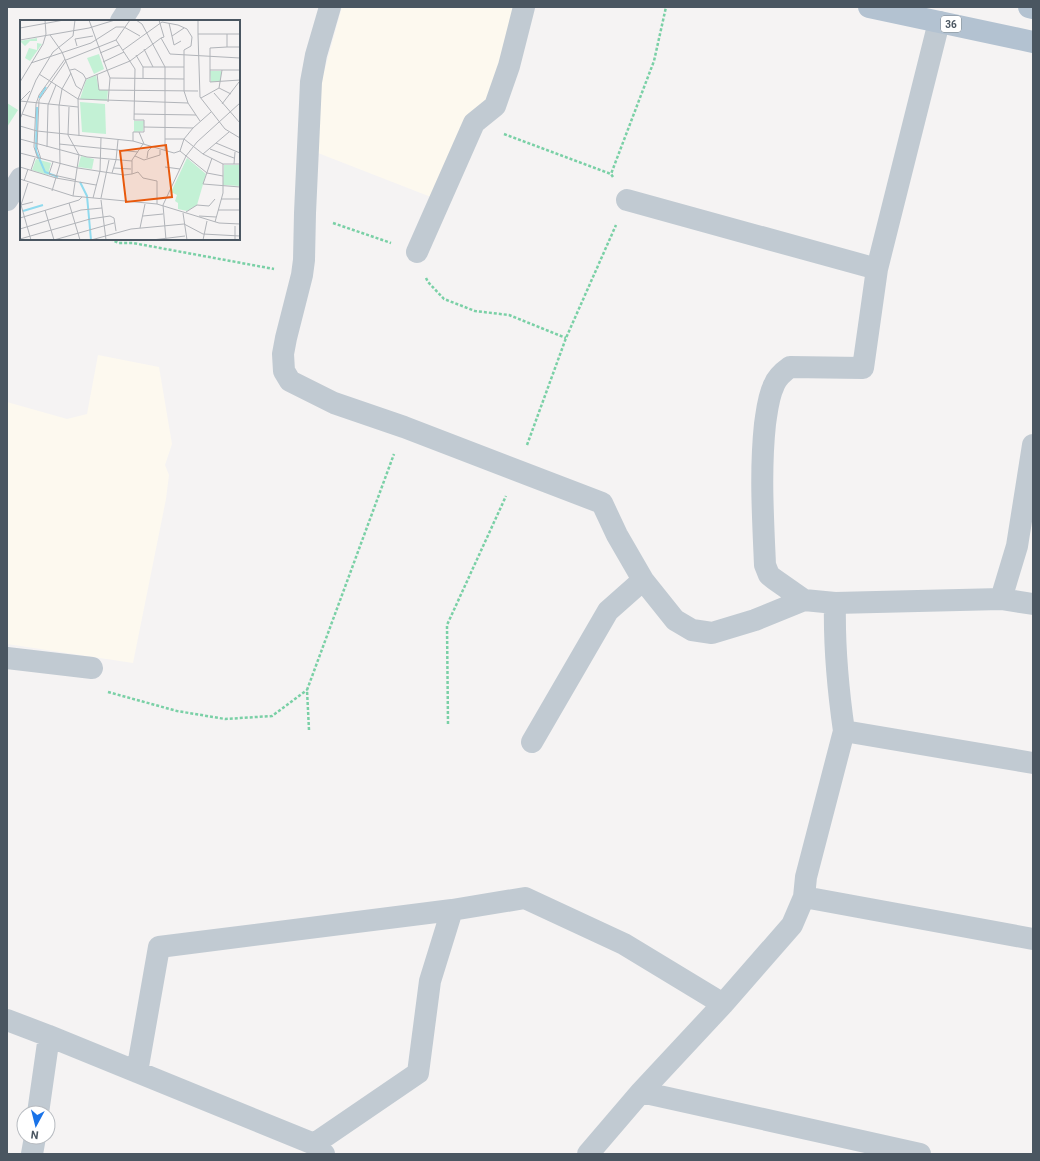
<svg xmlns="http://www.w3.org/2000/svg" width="1040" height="1161" font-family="Roboto,sans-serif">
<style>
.commercial{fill:#fdf9ef}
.green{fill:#c3f1d5}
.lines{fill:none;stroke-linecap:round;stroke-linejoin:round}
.path{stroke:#7ad0a6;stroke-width:2.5;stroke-dasharray:3 2;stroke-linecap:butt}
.minor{stroke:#c1cad2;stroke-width:22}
.major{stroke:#b3c2d1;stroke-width:22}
.labels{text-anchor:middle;stroke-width:3.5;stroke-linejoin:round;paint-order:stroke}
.shield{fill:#fff;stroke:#808990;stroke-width:1}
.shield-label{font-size:10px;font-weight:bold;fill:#4a5661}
.inset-river{fill:none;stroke:#90daee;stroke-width:2}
.inset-road{fill:none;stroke:#b1b4b9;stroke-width:1}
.view{fill:#e8590c;fill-opacity:0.15;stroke:#e8590c;stroke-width:2}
.inset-edge{fill:none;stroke:#4a5661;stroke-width:2}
</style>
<rect width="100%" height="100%" fill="#f5f3f3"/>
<path class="commercial" d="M 342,7 L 521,7 L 506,66 L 436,199 L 318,153 L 321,83 Z
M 98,355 L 159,367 L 172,444 L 165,465 L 169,475 L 166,499 L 133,663 L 7,644 L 7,402 L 67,419 L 87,414 Z"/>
<path class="green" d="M 7,103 L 18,110 L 7,127 Z"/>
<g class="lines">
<path class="path" d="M 504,134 L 611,174
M 613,177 L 611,174 L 654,61 L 666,7
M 333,223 L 391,243
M 110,239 L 119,243 L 133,243 L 274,269
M 426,278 L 428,282 L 444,299 L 475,311 L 509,315 L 566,338
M 527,445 L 566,338 L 616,225
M 108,692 L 177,711 L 225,719 L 272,716 L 307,690
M 448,724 L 447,625 L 506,496
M 309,730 L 307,690 L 394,454"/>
<path class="minor" d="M 330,7 L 316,55 L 311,82 L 305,213 L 304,260 L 302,275 L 286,338 L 283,354 L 284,371 L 290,381 L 334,403 L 404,427 L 602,503 L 617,535 L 643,580 L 675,620 L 692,630 L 712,633 L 755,620 L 804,600 L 835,603
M 121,21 L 130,7
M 7,200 L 21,178
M 627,200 L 877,269
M 417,252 L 474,123 L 495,106 L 509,66 L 524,7
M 1001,599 L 1017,546 L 1033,445
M 804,600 L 774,579 L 769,575 L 765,565 C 763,518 760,471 765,424 C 767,411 768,397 774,385 C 777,377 783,372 790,367 L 863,368 L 877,269 L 939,22
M 7,658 L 92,668
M 844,731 L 1033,763
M 532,742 L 608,611 L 643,580
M 804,897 L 1033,939
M 7,1020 L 49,1036 L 314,1144 L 324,1154
M 137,1072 L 159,947 L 452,910 L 525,898 L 624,944 L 723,1004
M 641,1092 L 920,1154
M 38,1113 L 49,1036
M 314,1144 L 418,1073 L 430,981 L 452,910
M 32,1154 L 35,1137
M 588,1154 L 641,1092 L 723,1004 L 792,925 L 804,897 L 806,877 L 844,731 C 838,689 834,646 835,603 L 1001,599 L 1033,604"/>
<path class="major" d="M 869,7 L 1033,42
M 1029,7 L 1033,8"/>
</g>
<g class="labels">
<rect class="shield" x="941" y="16" width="20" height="16" rx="3"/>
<g class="shield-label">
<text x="951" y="28">36</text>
</g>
</g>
<g transform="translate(20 20)">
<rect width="220" height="220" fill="#f5f3f3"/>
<path d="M 17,18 L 17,23 L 22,24 L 10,41 L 5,38 L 9,28 L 17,30 L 17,21 L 10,21 L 5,26 L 0,21 ZM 79,34 L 84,49 L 74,54 L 67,38 ZM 190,51 L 201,51 L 201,61 L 191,62 ZM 76,55 L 79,70 L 88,70 L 87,81 L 60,79 L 66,60 ZM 60,82 L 85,84 L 86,114 L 62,112 ZM 114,101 L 124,101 L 123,111 L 114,112 ZM 61,136 L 74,139 L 72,149 L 58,147 ZM 167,138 L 186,154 L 177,185 L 167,191 L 158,189 L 158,183 L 155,181 L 157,175 L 151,172 ZM 16,139 L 31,143 L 28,155 L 12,150 ZM 204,145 L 220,145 L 220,166 L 203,165 Z" fill="#c3f1d5"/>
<path class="inset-river" d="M 19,78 L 26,67M 17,87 L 16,131 L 25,152 L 38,157M 60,162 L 67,176 L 71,220M 3,191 L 23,185"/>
<path class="inset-road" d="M 69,0 L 90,58 L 88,82M 116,0 L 122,4 L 145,47 L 145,131M 139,0 L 144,17 L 141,18 L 150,34 L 220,38M 178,0 L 178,14 L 220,14M 178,0 L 218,0M 149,3 L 154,25 L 161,21M 0,8 L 44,0M 178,14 L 180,77 L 205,109 L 220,118M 207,14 L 207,27 L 220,27M 30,15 L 42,32 L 56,66 L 62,70M 152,16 L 164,8M 0,20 L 69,8 L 95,0M 96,20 L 115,49 L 114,100 L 124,100 L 124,112 L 119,112 L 124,124M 57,26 L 55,19 L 73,16M 207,27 L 190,28 L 190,62 L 220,60M 124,29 L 133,47M 103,30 L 142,2 L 158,5 L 167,9 L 172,17 L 171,26 L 164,30 L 164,71 L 168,83 L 180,101M 80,33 L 99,25M 116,35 L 123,47M 46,40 L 96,20 L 110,0M 83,42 L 104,32M 11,43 L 71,23 L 96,7 L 104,7 L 120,16M 50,50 L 55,49 L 63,54 L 66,59M 190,50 L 220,50M 19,54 L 58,79 L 168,83M 77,54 L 79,70 L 178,71M 90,58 L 164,59M 123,58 L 123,47 L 164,47M 0,62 L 23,24 L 26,14 L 25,0M 199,68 L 211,74M 194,73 L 220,103M 181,78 L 199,68 L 202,50M 1,80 L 10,71M 0,81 L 58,87M 202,84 L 219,62M 49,87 L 48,115 L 59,135 L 53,176M 2,94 L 15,98M 114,94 L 176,95M 0,99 L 16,60 L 33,32 L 53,16 L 55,0M 0,106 L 17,111 L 113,121 L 154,133 L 160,131 L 187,153 L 203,156M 124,107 L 173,108M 209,112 L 196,123 L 220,133M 59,116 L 58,79 L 66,59 L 110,41 L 141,18M 0,119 L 67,137 L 112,141M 145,119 L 164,119 L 183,134 L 203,144 L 220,144M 113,121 L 113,112 L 119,112M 39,124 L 118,132M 27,127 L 28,85 L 36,65M 190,129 L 214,138M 160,131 L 164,119 L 173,108 L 191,92M 0,133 L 58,148 L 104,155 L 112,154 L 112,140 L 123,124M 183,134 L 196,123M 115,136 L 124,140 L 140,135 L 140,130M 127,138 L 128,131 L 132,127M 192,138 L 183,164 L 220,167M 18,139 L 14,127 L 16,84 L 19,75 L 45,39M 21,139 L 17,127 L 19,80 L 46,41M 33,142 L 29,154 L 56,160M 214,144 L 215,132M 0,147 L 36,158 L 76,165M 145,147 L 160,149M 94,148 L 111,149M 11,150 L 15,138M 92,153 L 96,140 L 98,120M 112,154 L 118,152 L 123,158 L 137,161 L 137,184M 0,159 L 53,176 L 137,184 L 199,203 L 220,204M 4,161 L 8,149M 8,163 L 1,185 L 11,220M 32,171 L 40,144 L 39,86 L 42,69 L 51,53M 73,178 L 80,151 L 81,118M 81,178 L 89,140M 201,179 L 220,179M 81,180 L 86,220M 49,183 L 60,220M 1,185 L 13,182M 25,190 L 34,220M 198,190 L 220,190M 166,192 L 177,185 L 189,186 L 195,179M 163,193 L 167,220M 123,196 L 143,194M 179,196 L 196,197M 0,198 L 59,180 L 62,177M 195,202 L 203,173 L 203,144M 215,206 L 215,220M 120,208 L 125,184M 0,209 L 61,190 L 82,188M 0,219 L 70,199 L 90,196 L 94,198 L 96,211M 34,220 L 94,203M 71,220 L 111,209 L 164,204 L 183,214 L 220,216M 132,220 L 165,216M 146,220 L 143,185 L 166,136 L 177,122 L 220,83M 183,220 L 187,201"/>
<path class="view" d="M 146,125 L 152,177 L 106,182 L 100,131 Z"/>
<rect width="220" height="220" class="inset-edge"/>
</g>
<rect width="1040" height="1161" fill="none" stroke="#4a5661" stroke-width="16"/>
<g transform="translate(36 1125) rotate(187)"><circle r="19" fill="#ffffff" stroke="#b7bbc0"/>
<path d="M0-3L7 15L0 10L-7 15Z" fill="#1a73e8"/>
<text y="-6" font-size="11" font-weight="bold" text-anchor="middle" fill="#4a5661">N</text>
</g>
</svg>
